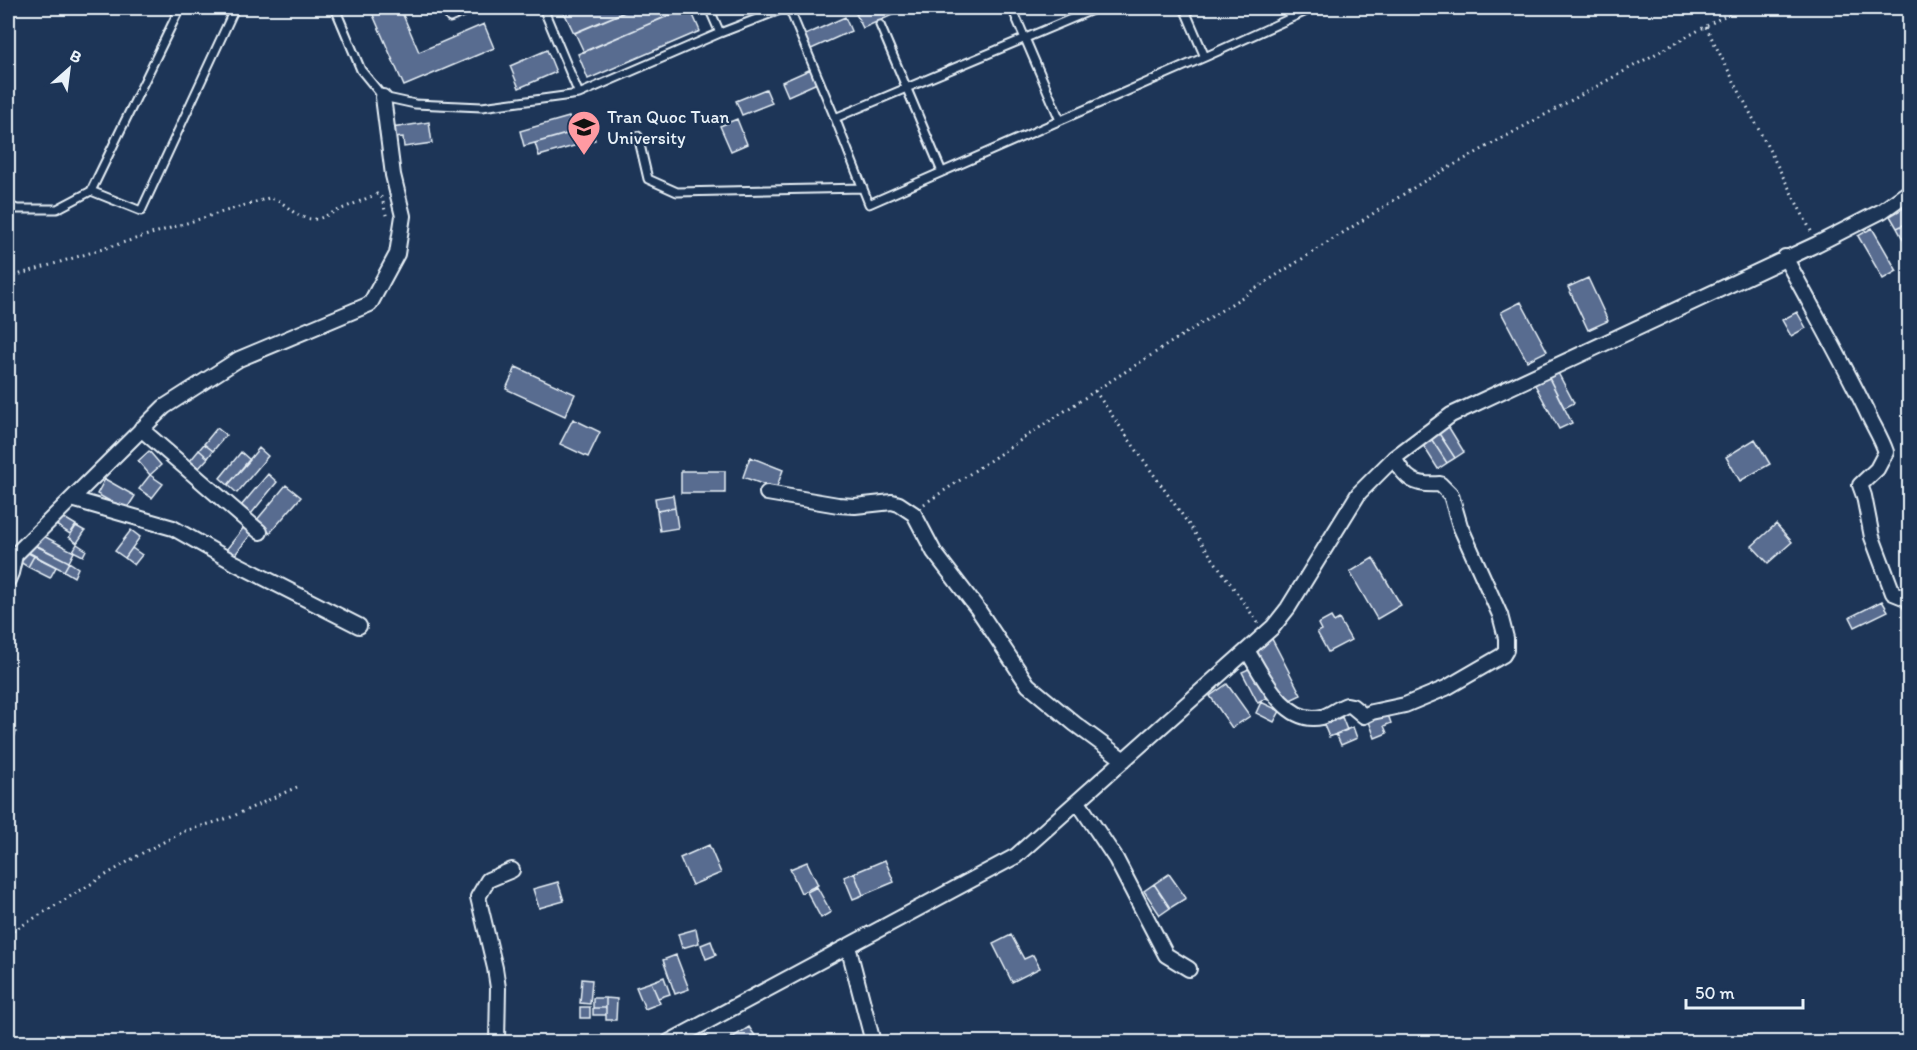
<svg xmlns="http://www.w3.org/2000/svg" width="1917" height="1050" font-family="Itim,sans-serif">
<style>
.building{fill:#596c90;stroke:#e8f1f8;stroke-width:1.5}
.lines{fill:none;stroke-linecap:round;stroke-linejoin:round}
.lane-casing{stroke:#e8f1f8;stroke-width:11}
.street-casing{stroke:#e8f1f8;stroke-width:18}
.path{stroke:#e8f1f8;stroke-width:3;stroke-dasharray:1.5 4.5;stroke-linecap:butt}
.lane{stroke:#1d3557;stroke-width:7}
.street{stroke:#1d3557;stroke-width:14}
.labels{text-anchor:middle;stroke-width:4.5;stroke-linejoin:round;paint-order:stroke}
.poi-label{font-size:18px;fill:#e8f1f8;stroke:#1d3557;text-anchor:start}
</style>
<rect width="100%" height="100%" fill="#1d3557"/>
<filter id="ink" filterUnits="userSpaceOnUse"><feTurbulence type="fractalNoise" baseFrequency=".0167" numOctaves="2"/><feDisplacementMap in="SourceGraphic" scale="12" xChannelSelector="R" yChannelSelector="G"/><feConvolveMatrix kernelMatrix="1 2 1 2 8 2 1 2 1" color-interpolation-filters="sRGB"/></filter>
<g filter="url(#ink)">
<path class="building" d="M 370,8 L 400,8 L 419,52 L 484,24 L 494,48 L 404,86 Z
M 562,8 L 634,8 L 574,33 Z
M 634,8 L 678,8 L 679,11 L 584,52 L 575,33 Z
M 687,8 L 690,8 L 700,31 L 588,79 L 578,54 Z
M 872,8 L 903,8 L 904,10 L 863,28 L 856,14 Z
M 845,17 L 851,31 L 809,50 L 803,36 Z
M 547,50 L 556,72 L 519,88 L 510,66 Z
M 811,69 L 817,83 L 788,96 L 782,82 Z
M 766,89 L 772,103 L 742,115 L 736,101 Z
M 569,117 L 573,132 L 524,146 L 520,131 Z
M 737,119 L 747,144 L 731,151 L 720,126 Z
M 429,122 L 432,143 L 404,147 L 403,137 L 393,138 L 392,128 Z
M 591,127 L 595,140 L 539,156 L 535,143 Z
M 1907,206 L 1910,210 L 1910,222 L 1897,228 L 1890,216 Z
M 1907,223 L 1910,228 L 1910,238 L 1904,241 L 1897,228 Z
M 1872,228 L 1897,271 L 1883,279 L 1858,236 Z
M 1588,278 L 1608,321 L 1588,330 L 1568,287 Z
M 1521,302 L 1547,351 L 1527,361 L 1501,312 Z
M 1797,312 L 1806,328 L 1791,336 L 1782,320 Z
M 516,367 L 575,394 L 565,416 L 506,389 Z
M 1556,369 L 1574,403 L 1564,408 L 1547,374 Z
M 1547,374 L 1572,423 L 1559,429 L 1533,381 Z
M 573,419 L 600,432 L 588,457 L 560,444 Z
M 1448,426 L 1464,452 L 1455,458 L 1438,432 Z
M 217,428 L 226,435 L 213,451 L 204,444 Z
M 1438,432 L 1455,458 L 1447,463 L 1430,437 Z
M 1430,437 L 1447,463 L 1438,469 L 1421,442 Z
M 1755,439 L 1770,464 L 1740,481 L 1726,457 Z
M 204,444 L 213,451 L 208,458 L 199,450 Z
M 259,448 L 268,456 L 237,493 L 228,485 Z
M 199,450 L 208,458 L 199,468 L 190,461 Z
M 149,451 L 161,465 L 150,475 L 138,461 Z
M 241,452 L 250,460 L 228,485 L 220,478 Z
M 750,457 L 783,470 L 776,489 L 743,477 Z
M 681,471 L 725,471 L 725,493 L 681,493 Z
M 268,474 L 277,482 L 251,514 L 241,506 Z
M 150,475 L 163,484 L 152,498 L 139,489 Z
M 105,479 L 135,496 L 126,510 L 97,494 Z
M 286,485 L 301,497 L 270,533 L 256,521 Z
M 673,495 L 675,508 L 657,511 L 655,498 Z
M 675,508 L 678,528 L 660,531 L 657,511 Z
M 61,516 L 76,525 L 70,534 L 56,525 Z
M 1776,524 L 1792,542 L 1768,563 L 1752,546 Z
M 76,526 L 85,531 L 77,543 L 69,537 Z
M 244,527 L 252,533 L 234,556 L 226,550 Z
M 131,530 L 140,537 L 125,558 L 115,551 Z
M 40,534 L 74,552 L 69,562 L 34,545 Z
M 30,542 L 69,562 L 64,571 L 26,551 Z
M 77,544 L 86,550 L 83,556 L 73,551 Z
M 132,548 L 142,555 L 134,565 L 125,558 Z
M 26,552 L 34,556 L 28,567 L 20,562 Z
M 34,556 L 56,567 L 50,578 L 28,567 Z
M 1373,558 L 1401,605 L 1377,619 L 1350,572 Z
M 69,562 L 78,568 L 74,577 L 64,571 Z
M 1882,601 L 1888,611 L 1855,627 L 1850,617 Z
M 1331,617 L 1334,622 L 1339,619 L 1351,640 L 1328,652 L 1317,632 L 1321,630 L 1318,624 Z
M 1271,637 L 1301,695 L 1286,702 L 1256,653 Z
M 1253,667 L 1269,697 L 1258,703 L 1242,672 Z
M 1227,684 L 1250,716 L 1232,728 L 1210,696 Z
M 1261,702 L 1280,711 L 1274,722 L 1256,713 Z
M 1387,712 L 1391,723 L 1384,726 L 1387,733 L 1375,738 L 1368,719 Z
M 1342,717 L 1347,730 L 1329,737 L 1324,725 Z
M 1353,727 L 1357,738 L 1341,745 L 1336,734 Z
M 8,729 L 16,732 L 8,755 Z
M 709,845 L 721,873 L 692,885 L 680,858 Z
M 885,860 L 894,882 L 863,895 L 854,873 Z
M 807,862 L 818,885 L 801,893 L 790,869 Z
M 854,873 L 863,895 L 853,899 L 844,877 Z
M 1169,874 L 1186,898 L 1170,908 L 1154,884 Z
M 558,882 L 564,901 L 539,908 L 533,889 Z
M 1154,884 L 1170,908 L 1160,915 L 1144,891 Z
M 817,887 L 831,912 L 821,918 L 807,892 Z
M 696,929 L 699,943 L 682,948 L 678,934 Z
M 1011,935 L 1024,959 L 1033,955 L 1040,968 L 1012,982 L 993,944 Z
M 711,941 L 716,955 L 706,959 L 701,945 Z
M 676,955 L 689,989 L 675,994 L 663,960 Z
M 664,977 L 670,994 L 658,998 L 651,982 Z
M 582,979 L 592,980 L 590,1004 L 580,1003 Z
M 651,982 L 660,1003 L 645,1009 L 636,987 Z
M 593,998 L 606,998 L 606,1008 L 593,1008 Z
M 606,998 L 617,999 L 616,1020 L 606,1020 Z
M 580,1007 L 590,1007 L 590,1018 L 580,1018 Z
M 593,1008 L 606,1008 L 606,1015 L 593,1015 Z
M 749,1027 L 758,1040 L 754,1042 L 725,1042 Z
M 706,1034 L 710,1042 L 691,1042 Z"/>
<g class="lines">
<defs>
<path id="lane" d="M 335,8 L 361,70 L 383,97 L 415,104 L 482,107 L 579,94 L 720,33 L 785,8
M 445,8 L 450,18 L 474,8
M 543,8 L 579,94
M 709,8 L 720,33
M 789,8 L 835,118 L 1097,8
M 1012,8 L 1060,120
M 1184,8 L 1205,57 L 1313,8
M 880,25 L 942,172
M 835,118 L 869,204 L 1205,57
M 638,136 L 648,179 L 677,192 L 863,188
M 91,191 L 141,211 L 235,8
M 8,205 L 17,209 L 57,209 L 91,191 L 180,8"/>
<path id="street" d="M 1785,257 C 1812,308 1841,358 1866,410 C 1872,424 1881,437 1886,452 L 1877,469 L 1860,485 L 1864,496 L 1872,537 L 1893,593 L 1908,599 L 1910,604
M 141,429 L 260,532
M 767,493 L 838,505 L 855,506 L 892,502 L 899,504 L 914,514 L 934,552 L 977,608 L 1028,685 L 1075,724 L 1124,760
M 72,499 L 173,528 L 235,563 L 359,626
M 8,554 L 15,555 L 164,407 L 239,359 L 370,304 L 397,254 L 403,216 L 393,175 L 383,97
M 8,580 L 11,573 L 15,555
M 1247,650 C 1262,675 1285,726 1322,717 C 1330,715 1338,708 1347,705 L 1352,706 L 1364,716 L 1372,712 L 1405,705 L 1446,688 L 1503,655 L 1506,650 L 1506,638 L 1500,615 L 1460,526 L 1451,495 L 1440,484 C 1415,486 1406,480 1394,458
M 1078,802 L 1116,859 L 1166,955 L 1189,969
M 848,946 L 873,1042
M 497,1042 L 498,988 L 495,968 L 478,897 L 488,880 L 512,870
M 669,1042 L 1016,856 L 1273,627 L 1288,608 L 1359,493 L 1394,458 L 1451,415 L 1817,244 L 1882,211 L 1910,191"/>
</defs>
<use href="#lane" class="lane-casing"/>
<use href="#street" class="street-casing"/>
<path class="path" d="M 1706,27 L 1812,233
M 8,276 L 17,275 C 101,250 185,223 269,198 C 288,200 292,221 318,219 L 377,194 L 382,198 L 387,219
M 1095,391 L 1258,623
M 924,504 L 1095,391 L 1421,183 L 1739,8
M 8,934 L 144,852 L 185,831 L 229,818 L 297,787"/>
<use href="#lane" class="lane"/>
<use href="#street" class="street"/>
</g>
</g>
<defs>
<symbol id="university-pin" viewBox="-11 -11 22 30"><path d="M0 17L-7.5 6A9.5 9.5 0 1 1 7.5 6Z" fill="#ff9aa2" stroke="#1d3557"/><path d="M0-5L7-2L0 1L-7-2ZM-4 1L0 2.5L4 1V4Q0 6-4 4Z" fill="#111"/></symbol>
</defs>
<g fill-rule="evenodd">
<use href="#university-pin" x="565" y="108" width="38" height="52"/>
</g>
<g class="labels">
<g class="poi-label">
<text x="607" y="123">Tran Quoc Tuan<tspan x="607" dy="21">University</tspan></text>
</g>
</g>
<rect width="1917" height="1050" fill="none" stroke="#1d3557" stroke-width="30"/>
<rect x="15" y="15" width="1887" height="1020" fill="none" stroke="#e8f1f8" stroke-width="2" filter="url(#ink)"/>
<g transform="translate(69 69) rotate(28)" stroke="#1d3557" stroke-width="4.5" paint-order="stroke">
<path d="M0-4.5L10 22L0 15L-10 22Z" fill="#e8f1f8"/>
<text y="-9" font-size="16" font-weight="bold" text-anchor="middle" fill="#e8f1f8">B</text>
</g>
<path d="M1686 999v9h117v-9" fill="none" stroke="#e8f1f8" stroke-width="3"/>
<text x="1695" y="999" font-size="18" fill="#e8f1f8" stroke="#1d3557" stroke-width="4.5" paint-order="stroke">50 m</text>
</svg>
